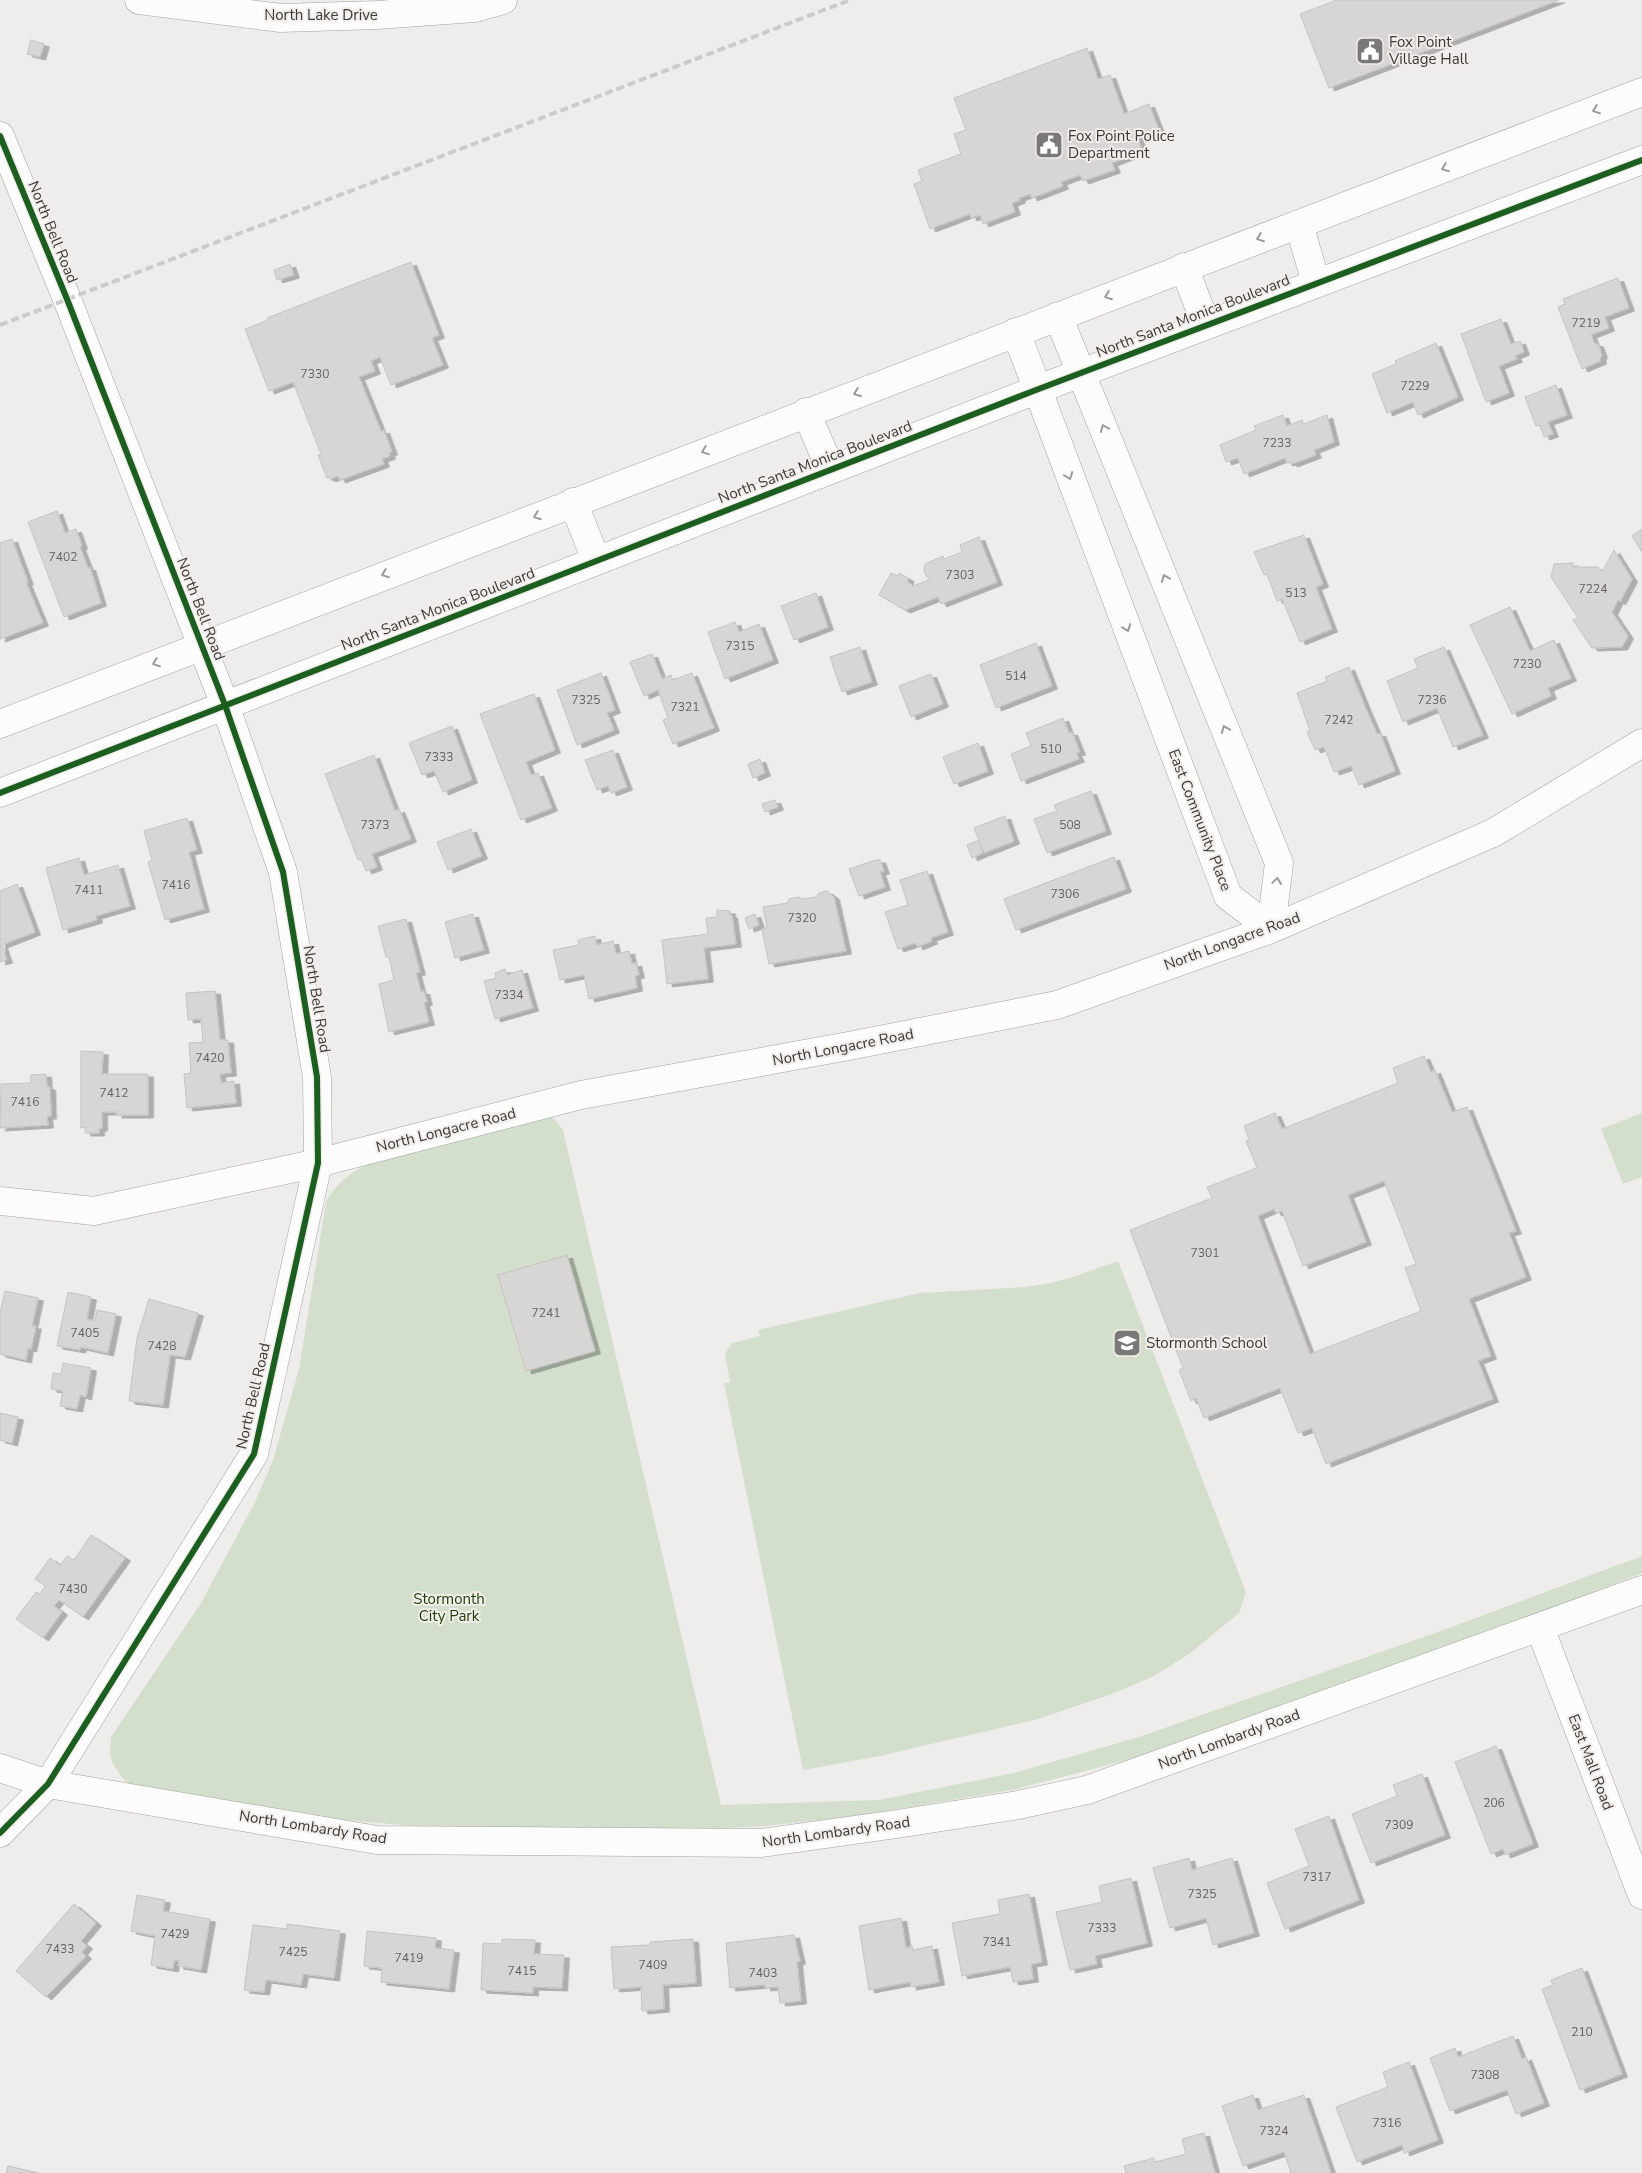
<svg xmlns="http://www.w3.org/2000/svg" width="1642" height="2173" font-family="'Nunito Sans',sans-serif">
<style>
.green{fill:#d4decd}
.building{fill:#d8d6d5;stroke:#c5c3c1;fill-rule:evenodd;filter:url(#shadow)}
.lines{fill:none;stroke-linecap:round;stroke-linejoin:round}
.minor-casing{stroke:#a3a2a0;stroke-width:29}
.major-casing{stroke:#a3a2a0;stroke-width:29}
.minor{stroke:#fdfcfc;stroke-width:28}
.major{stroke:#fdfcfc;stroke-width:28}
.rail{stroke:#cbcbca;stroke-width:4;stroke-dasharray:8 4;stroke-linecap:butt}
.cycleway-casing{stroke:#f1ede9;stroke-width:9}
.cycleway{stroke:#1b5e20;stroke-width:6}
.oneway{stroke:#9c9b9a}
.labels{text-anchor:middle;stroke-width:4;stroke-linejoin:round;paint-order:stroke}
.number-label{font-size:12px;fill:#646261}
.street-label{font-size:15px;fill:#3c3a39;stroke:#f1ede9}
.poi-label{font-size:15px;fill:#3c3a39;stroke:#f1ede9;text-anchor:start}
.park-label{font-size:15px;fill:#1d3f04;stroke:#f1ede9}
</style>
<defs>
<filter id="shadow"><feDropShadow dx="5.5" dy="3" stdDeviation="0" flood-color="#0004"/></filter>
</defs>
<rect width="100%" height="100%" fill="#efedeb"/>
<path class="green" d="M 1642,1113 L 1642,1177 L 1623,1184 L 1601,1129 Z
M 553,1117 L 563,1130 L 721,1805 L 879,1800 L 1014,1773 L 1139,1737 L 1438,1632 L 1642,1556 L 1642,1573 L 1497,1629 L 1143,1756 L 1012,1790 L 856,1816 L 765,1826 L 659,1832 L 471,1831 L 321,1818 L 151,1791 L 130,1784 L 123,1779 L 113,1764 L 110,1755 L 111,1737 L 201,1603 L 255,1502 L 273,1460 L 299,1369 L 326,1202 C 340,1176 363,1165 389,1155 Z
M 1118,1261 L 1246,1592 L 1239,1613 L 1189,1654 L 1154,1676 L 1112,1694 L 1038,1719 L 880,1756 L 803,1770 L 724,1383 L 730,1382 L 725,1354 L 732,1343 L 760,1336 L 758,1330 L 920,1293 L 1026,1287 L 1051,1283 L 1073,1277 Z"/>
<path class="building" d="M 1337,0 L 1559,0 L 1329,88 L 1300,14 Z
M 31,40 L 44,44 L 40,57 L 27,54 Z
M 1087,48 L 1098,79 L 1110,75 L 1124,114 L 1149,104 L 1159,130 L 1138,138 L 1142,151 L 1112,163 L 1115,170 L 1083,181 L 1080,175 L 1061,182 L 1063,186 L 1032,198 L 1030,194 L 1019,198 L 1020,200 L 1012,203 L 1015,212 L 983,224 L 980,215 L 971,218 L 970,214 L 930,229 L 914,184 L 922,181 L 918,170 L 961,154 L 954,134 L 966,130 L 954,98 Z
M 411,262 L 439,335 L 432,338 L 443,365 L 391,385 L 380,357 L 371,361 L 375,371 L 359,377 L 381,431 L 384,430 L 392,452 L 389,453 L 390,456 L 382,459 L 384,464 L 340,480 L 338,476 L 330,479 L 329,477 L 327,478 L 318,455 L 321,454 L 293,382 L 269,391 L 245,329 L 268,320 L 267,318 Z
M 290,264 L 294,275 L 277,280 L 274,270 Z
M 1618,278 L 1629,308 L 1605,317 L 1609,328 L 1591,335 L 1594,343 L 1598,344 L 1602,355 L 1600,358 L 1601,361 L 1582,369 L 1558,307 L 1565,304 L 1563,299 Z
M 1501,319 L 1511,344 L 1520,341 L 1524,352 L 1515,356 L 1517,359 L 1499,366 L 1509,393 L 1486,402 L 1461,334 Z
M 1436,343 L 1458,397 L 1418,415 L 1413,402 L 1387,413 L 1372,374 L 1396,364 L 1395,361 Z
M 1556,385 L 1567,415 L 1548,422 L 1553,434 L 1544,437 L 1540,425 L 1536,426 L 1525,397 Z
M 1283,415 L 1287,426 L 1302,420 L 1303,424 L 1327,415 L 1334,442 L 1314,450 L 1316,455 L 1292,464 L 1291,462 L 1287,463 L 1285,458 L 1244,474 L 1238,458 L 1226,462 L 1220,445 L 1256,430 L 1254,426 Z
M 57,511 L 65,533 L 76,529 L 82,546 L 80,547 L 88,568 L 90,567 L 101,603 L 64,617 L 28,522 Z
M 1642,529 L 1642,552 L 1632,536 Z
M 1304,535 L 1323,584 L 1316,587 L 1332,629 L 1300,642 L 1282,599 L 1277,601 L 1267,574 L 1264,575 L 1254,552 Z
M 979,537 L 997,582 L 941,604 L 938,597 L 905,610 L 879,595 L 891,573 L 897,576 L 899,573 L 909,579 L 907,581 L 913,586 L 931,579 L 927,577 L 924,571 L 925,564 L 943,556 L 944,559 L 962,552 L 960,545 Z
M 12,539 L 28,582 L 26,582 L 43,623 L 0,639 L 0,543 Z
M 1614,550 L 1632,579 L 1620,602 L 1618,600 L 1612,612 L 1628,636 L 1622,647 L 1592,648 L 1573,620 L 1578,618 L 1551,577 L 1554,564 L 1573,563 L 1573,567 L 1598,567 L 1602,572 Z
M 816,593 L 828,627 L 794,640 L 781,606 Z
M 1510,607 L 1530,651 L 1554,640 L 1571,678 L 1548,688 L 1551,696 L 1512,714 L 1470,625 Z
M 735,622 L 739,632 L 759,624 L 773,660 L 725,679 L 708,632 Z
M 1036,643 L 1052,686 L 996,708 L 980,665 Z
M 860,647 L 872,682 L 842,692 L 830,657 Z
M 1444,647 L 1483,735 L 1453,747 L 1437,708 L 1403,722 L 1387,681 L 1418,668 L 1414,659 Z
M 652,654 L 662,679 L 671,675 L 673,680 L 692,673 L 714,728 L 673,744 L 663,720 L 668,718 L 658,690 L 644,696 L 630,662 Z
M 1349,667 L 1366,709 L 1377,734 L 1380,733 L 1395,771 L 1359,785 L 1351,766 L 1334,772 L 1324,747 L 1315,750 L 1307,732 L 1310,731 L 1297,693 L 1327,681 L 1325,677 Z
M 601,673 L 615,710 L 607,713 L 614,730 L 577,745 L 557,690 Z
M 931,674 L 943,704 L 911,717 L 899,686 Z
M 534,694 L 555,750 L 526,762 L 531,775 L 538,773 L 552,808 L 521,820 L 480,714 Z
M 1063,718 L 1069,733 L 1072,732 L 1080,752 L 1076,753 L 1079,759 L 1021,781 L 1011,754 L 1031,746 L 1026,733 Z
M 452,726 L 472,780 L 443,792 L 434,771 L 422,775 L 409,743 Z
M 978,743 L 988,771 L 954,784 L 943,757 Z
M 613,750 L 627,787 L 611,793 L 608,786 L 597,790 L 585,760 Z
M 374,755 L 395,811 L 399,809 L 411,839 L 372,854 L 377,867 L 366,871 L 361,859 L 358,860 L 325,774 Z
M 760,759 L 765,773 L 753,778 L 748,764 Z
M 1091,791 L 1106,831 L 1047,853 L 1034,819 L 1057,811 L 1054,805 Z
M 775,800 L 778,807 L 765,812 L 762,804 Z
M 1005,816 L 1014,841 L 984,853 L 974,828 Z
M 187,818 L 197,850 L 189,852 L 204,909 L 165,920 L 148,862 L 152,860 L 144,831 Z
M 471,829 L 482,856 L 448,870 L 437,842 Z
M 979,840 L 983,853 L 972,858 L 967,845 Z
M 1114,857 L 1126,889 L 1016,930 L 1004,899 Z
M 79,858 L 84,875 L 118,865 L 130,906 L 96,916 L 97,920 L 63,930 L 46,868 Z
M 876,860 L 880,860 L 884,871 L 880,872 L 885,887 L 859,896 L 849,869 Z
M 927,871 L 948,932 L 931,938 L 932,941 L 917,947 L 916,943 L 898,949 L 885,912 L 908,905 L 900,880 Z
M 17,884 L 35,932 L 2,945 L 7,960 L 0,962 L 0,891 Z
M 827,891 L 834,897 L 846,951 L 769,964 L 762,929 L 767,928 L 763,907 L 787,903 L 789,899 L 798,897 L 803,899 L 816,897 L 819,893 Z
M 717,910 L 730,911 L 730,915 L 732,915 L 736,944 L 704,948 L 708,979 L 667,984 L 662,940 L 708,934 L 706,918 L 717,917 Z
M 473,914 L 484,950 L 455,958 L 445,922 Z
M 755,914 L 759,925 L 749,929 L 745,918 Z
M 406,919 L 420,972 L 416,973 L 421,992 L 424,991 L 427,1002 L 424,1003 L 429,1022 L 389,1032 L 379,984 L 394,980 L 389,957 L 386,957 L 378,926 Z
M 595,936 L 597,945 L 613,941 L 616,954 L 629,951 L 632,964 L 636,963 L 639,975 L 635,976 L 637,988 L 589,999 L 584,975 L 560,980 L 553,950 L 579,945 L 578,940 Z
M 505,969 L 507,975 L 522,970 L 533,1008 L 495,1019 L 484,981 L 496,978 L 495,973 Z
M 215,991 L 220,1040 L 228,1040 L 231,1073 L 220,1074 L 221,1083 L 234,1081 L 236,1103 L 187,1108 L 184,1074 L 191,1073 L 189,1043 L 203,1042 L 201,1019 L 188,1020 L 186,993 Z
M 81,1051 L 103,1052 L 102,1074 L 148,1074 L 148,1115 L 116,1115 L 117,1112 L 102,1112 L 102,1128 L 99,1128 L 99,1133 L 85,1133 L 85,1127 L 81,1128 Z
M 1424,1056 L 1431,1072 L 1435,1070 L 1452,1112 L 1467,1107 L 1516,1231 L 1509,1233 L 1526,1277 L 1469,1299 L 1491,1356 L 1478,1361 L 1493,1399 L 1326,1464 L 1312,1428 L 1298,1433 L 1280,1388 L 1204,1418 L 1196,1398 L 1191,1401 L 1179,1370 L 1183,1368 L 1130,1230 L 1212,1198 L 1207,1187 L 1257,1168 L 1246,1141 L 1249,1140 L 1244,1126 L 1275,1113 L 1282,1129 L 1398,1083 L 1393,1068 ZM 1384,1181 L 1416,1264 L 1405,1268 L 1421,1311 L 1310,1354 L 1258,1216 L 1274,1209 L 1276,1213 L 1282,1211 L 1303,1266 L 1366,1242 L 1348,1195 Z
M 46,1074 L 47,1087 L 50,1087 L 51,1116 L 47,1116 L 48,1125 L 0,1128 L 1,1084 L 31,1083 L 31,1075 Z
M 567,1255 L 595,1351 L 526,1371 L 498,1275 Z
M 5,1291 L 38,1298 L 32,1326 L 36,1326 L 31,1349 L 28,1348 L 26,1360 L 0,1354 L 0,1313 Z
M 68,1292 L 91,1297 L 87,1319 L 95,1321 L 97,1310 L 116,1314 L 108,1353 L 81,1347 L 80,1350 L 57,1346 Z
M 149,1299 L 198,1313 L 185,1357 L 170,1355 L 163,1405 L 129,1401 L 137,1338 Z
M 63,1363 L 91,1368 L 86,1397 L 80,1395 L 77,1409 L 60,1406 L 63,1391 L 51,1389 L 53,1373 L 61,1374 Z
M 0,1413 L 18,1417 L 12,1443 L 0,1440 Z
M 91,1535 L 125,1558 L 83,1617 L 59,1600 L 54,1606 L 62,1612 L 43,1638 L 16,1619 L 36,1592 L 40,1594 L 45,1586 L 35,1579 L 50,1558 L 60,1565 L 67,1556 L 74,1560 Z
M 1496,1746 L 1533,1844 L 1505,1855 L 1503,1849 L 1491,1854 L 1455,1762 Z
M 1422,1774 L 1445,1835 L 1371,1863 L 1352,1814 L 1397,1796 L 1393,1785 Z
M 1329,1816 L 1359,1900 L 1285,1929 L 1267,1883 L 1309,1866 L 1295,1829 Z
M 1189,1858 L 1192,1870 L 1232,1858 L 1254,1933 L 1213,1945 L 1206,1918 L 1170,1928 L 1153,1868 Z
M 1131,1878 L 1147,1943 L 1095,1956 L 1097,1964 L 1070,1970 L 1056,1912 L 1102,1902 L 1099,1886 Z
M 1029,1894 L 1042,1962 L 1031,1964 L 1033,1979 L 1013,1982 L 1010,1967 L 962,1976 L 952,1923 L 1000,1914 L 998,1900 Z
M 137,1895 L 165,1900 L 163,1911 L 210,1919 L 201,1970 L 178,1966 L 179,1961 L 174,1960 L 173,1969 L 151,1965 L 155,1936 L 131,1931 Z
M 74,1904 L 96,1923 L 81,1941 L 87,1946 L 82,1952 L 86,1956 L 46,1997 L 16,1971 Z
M 901,1918 L 906,1948 L 912,1946 L 913,1950 L 932,1946 L 939,1982 L 911,1987 L 910,1982 L 869,1990 L 859,1926 Z
M 287,1924 L 340,1931 L 334,1978 L 303,1974 L 301,1985 L 266,1980 L 264,1992 L 244,1990 L 253,1925 L 287,1929 Z
M 367,1931 L 436,1938 L 435,1948 L 454,1950 L 449,1989 L 381,1982 L 382,1968 L 364,1966 Z
M 794,1935 L 800,1961 L 797,1962 L 801,2001 L 780,2003 L 778,1987 L 765,1988 L 765,1985 L 730,1988 L 726,1943 Z
M 502,1939 L 535,1940 L 534,1954 L 564,1955 L 562,1988 L 533,1987 L 533,1993 L 481,1990 L 483,1943 L 502,1944 Z
M 693,1939 L 696,1983 L 663,1985 L 664,2009 L 642,2011 L 641,1987 L 614,1989 L 611,1947 L 650,1945 L 650,1942 Z
M 1582,1968 L 1622,2074 L 1580,2090 L 1542,1989 L 1553,1985 L 1551,1980 Z
M 1513,2036 L 1522,2059 L 1526,2057 L 1544,2103 L 1516,2114 L 1507,2090 L 1450,2111 L 1430,2058 L 1455,2048 L 1458,2057 Z
M 1409,2062 L 1438,2140 L 1404,2153 L 1402,2145 L 1357,2162 L 1336,2107 L 1388,2087 L 1383,2072 Z
M 1253,2095 L 1258,2110 L 1304,2095 L 1331,2173 L 1291,2173 L 1284,2152 L 1243,2166 L 1222,2106 Z
M 1204,2133 L 1215,2173 L 1126,2173 L 1124,2166 L 1154,2158 L 1155,2162 L 1186,2154 L 1182,2139 Z
M 8,2166 L 39,2173 L 6,2173 Z"/>
<g class="lines">
<defs>
<path id="minor" d="M 0,136 L 67,299 L 225,705 L 283,872 L 317,1077 L 318,1163 L 254,1454 L 48,1784 L 0,1833
M 1299,224 L 1316,283
M 1184,267 L 1206,325
M 1058,316 L 1279,863 L 1271,929
M 1016,332 L 1228,896 L 1271,929
M 806,412 L 831,470
M 573,502 L 596,560
M 0,724 L 1642,92
M 0,793 L 1036,390 L 1642,160
M 0,1201 L 94,1211 L 318,1163 L 581,1095 L 854,1045 L 1057,1005 L 1271,929 L 1493,833 L 1642,743
M 1540,1628 L 1642,1895
M 0,1768 L 48,1784 L 377,1840 L 762,1843 L 897,1824 L 1018,1805 L 1087,1790 L 1642,1590"/>
<path id="major" d="M 139,0 L 281,18 L 377,15 L 475,8 L 503,0"/>
</defs>
<use href="#minor" class="minor-casing"/>
<use href="#major" class="major-casing"/>
<use href="#minor" class="minor"/>
<use href="#major" class="major"/>
<path class="rail" d="M 0,325 L 850,0"/>
<defs>
<path id="cycleway" d="M 0,136 L 67,299 L 225,705 L 283,872 L 317,1077 L 318,1163 L 254,1454 L 48,1784 L 0,1833
M 0,793 L 1036,390 L 1642,160"/>
</defs>
<use href="#cycleway" class="cycleway-casing"/>
<use href="#cycleway" class="cycleway"/>
</g>
<defs><path id="oneway-chevron" d="M-2-3.5L2.5 0L-2 3.5" fill="none" stroke-width="1.6" stroke-linecap="round" stroke-linejoin="round" transform="scale(1.25)"/></defs>
<g class="oneway">
<use href="#oneway-chevron" transform="translate(1596 110) rotate(159)"/>
<use href="#oneway-chevron" transform="translate(1445 168) rotate(159)"/>
<use href="#oneway-chevron" transform="translate(1260 238) rotate(159)"/>
<use href="#oneway-chevron" transform="translate(1108 296) rotate(159)"/>
<use href="#oneway-chevron" transform="translate(857 393) rotate(159)"/>
<use href="#oneway-chevron" transform="translate(1104 428) rotate(-112)"/>
<use href="#oneway-chevron" transform="translate(705 451) rotate(159)"/>
<use href="#oneway-chevron" transform="translate(1069 476) rotate(69)"/>
<use href="#oneway-chevron" transform="translate(537 516) rotate(159)"/>
<use href="#oneway-chevron" transform="translate(385 574) rotate(159)"/>
<use href="#oneway-chevron" transform="translate(1165 578) rotate(-112)"/>
<use href="#oneway-chevron" transform="translate(1127 628) rotate(69)"/>
<use href="#oneway-chevron" transform="translate(156 663) rotate(159)"/>
<use href="#oneway-chevron" transform="translate(1225 729) rotate(-112)"/>
<use href="#oneway-chevron" transform="translate(1277 881) rotate(-82)"/>
</g>
<defs>
<symbol id="civic-square" viewBox="-11 -11 22 22"><rect x="-9" y="-9" width="18" height="18" rx="4" fill="#7b7977" stroke="#f1ede9"/><path d="M-.6-6.5H3V-4.5H.6V-3L4-1V1h2V6H-6V1h2V-1L-.6-3ZM-1.2 2.5V6h2.4V2.5Z" fill="#fff"/></symbol>
<symbol id="school-square" viewBox="-11 -11 22 22"><rect x="-9" y="-9" width="18" height="18" rx="4" fill="#7b7977" stroke="#f1ede9"/><path d="M0-5L7-2L0 1L-7-2ZM-4 1L0 2.5L4 1V4Q0 6-4 4Z" fill="#fff"/></symbol>
</defs>
<g fill-rule="evenodd">
<use href="#civic-square" x="1354" y="35" width="32" height="32"/>
<use href="#civic-square" x="1033" y="129" width="32" height="32"/>
<use href="#school-square" x="1111" y="1327" width="32" height="32"/>
</g>
<g class="labels">
<g class="number-label">
<text x="1586" y="327">7219</text>
<text x="315" y="378">7330</text>
<text x="1415" y="390">7229</text>
<text x="1277" y="447">7233</text>
<text x="63" y="561">7402</text>
<text x="960" y="579">7303</text>
<text x="1593" y="593">7224</text>
<text x="1296" y="597">513</text>
<text x="740" y="650">7315</text>
<text x="1527" y="668">7230</text>
<text x="1016" y="680">514</text>
<text x="586" y="704">7325</text>
<text x="1432" y="704">7236</text>
<text x="685" y="711">7321</text>
<text x="1339" y="724">7242</text>
<text x="1051" y="753">510</text>
<text x="439" y="761">7333</text>
<text x="375" y="829">7373</text>
<text x="1070" y="829">508</text>
<text x="176" y="889">7416</text>
<text x="89" y="894">7411</text>
<text x="1065" y="898">7306</text>
<text x="802" y="922">7320</text>
<text x="509" y="999">7334</text>
<text x="210" y="1062">7420</text>
<text x="114" y="1097">7412</text>
<text x="25" y="1106">7416</text>
<text x="1205" y="1257">7301</text>
<text x="546" y="1317">7241</text>
<text x="85" y="1337">7405</text>
<text x="162" y="1350">7428</text>
<text x="73" y="1593">7430</text>
<text x="1494" y="1807">206</text>
<text x="1399" y="1829">7309</text>
<text x="1317" y="1881">7317</text>
<text x="1202" y="1898">7325</text>
<text x="1102" y="1932">7333</text>
<text x="175" y="1938">7429</text>
<text x="997" y="1946">7341</text>
<text x="60" y="1953">7433</text>
<text x="293" y="1956">7425</text>
<text x="409" y="1962">7419</text>
<text x="653" y="1969">7409</text>
<text x="522" y="1975">7415</text>
<text x="763" y="1977">7403</text>
<text x="1582" y="2036">210</text>
<text x="1485" y="2079">7308</text>
<text x="1387" y="2127">7316</text>
<text x="1274" y="2135">7324</text>
</g>
<g class="street-label">
<text x="321" y="20">North Lake Drive</text>
<text transform="translate(53 232) rotate(68)" y="5">North Bell Road</text>
<text transform="translate(1193 316) rotate(-21)" y="5">North Santa Monica Boulevard</text>
<text transform="translate(815 462) rotate(-21)" y="5">North Santa Monica Boulevard</text>
<text transform="translate(201 609) rotate(69)" y="5">North Bell Road</text>
<text transform="translate(438 609) rotate(-21)" y="5">North Santa Monica Boulevard</text>
<text transform="translate(1200 820) rotate(69)" y="5">East Community Place</text>
<text transform="translate(1232 941) rotate(-20)" y="5">North Longacre Road</text>
<text transform="translate(317 999) rotate(81)" y="5">North Bell Road</text>
<text transform="translate(843 1047) rotate(-11)" y="5">North Longacre Road</text>
<text transform="translate(446 1130) rotate(-14)" y="5">North Longacre Road</text>
<text transform="translate(253 1396) rotate(-77)" y="5">North Bell Road</text>
<text transform="translate(1229 1739) rotate(-20)" y="5">North Lombardy Road</text>
<text transform="translate(1591 1762) rotate(69)" y="5">East Mall Road</text>
<text transform="translate(313 1827) rotate(9)" y="5">North Lombardy Road</text>
<text transform="translate(836 1832) rotate(-8)" y="5">North Lombardy Road</text>
</g>
<g class="poi-label">
<text x="1389" y="47">Fox Point<tspan x="1389" dy="17">Village Hall</tspan></text>
<text x="1068" y="141">Fox Point Police<tspan x="1068" dy="17">Department</tspan></text>
<text x="1146" y="1348">Stormonth School</text>
</g>
<g class="park-label">
<text x="449" y="1604">Stormonth<tspan x="449" dy="17">City Park</tspan></text>
</g>
</g>
</svg>
